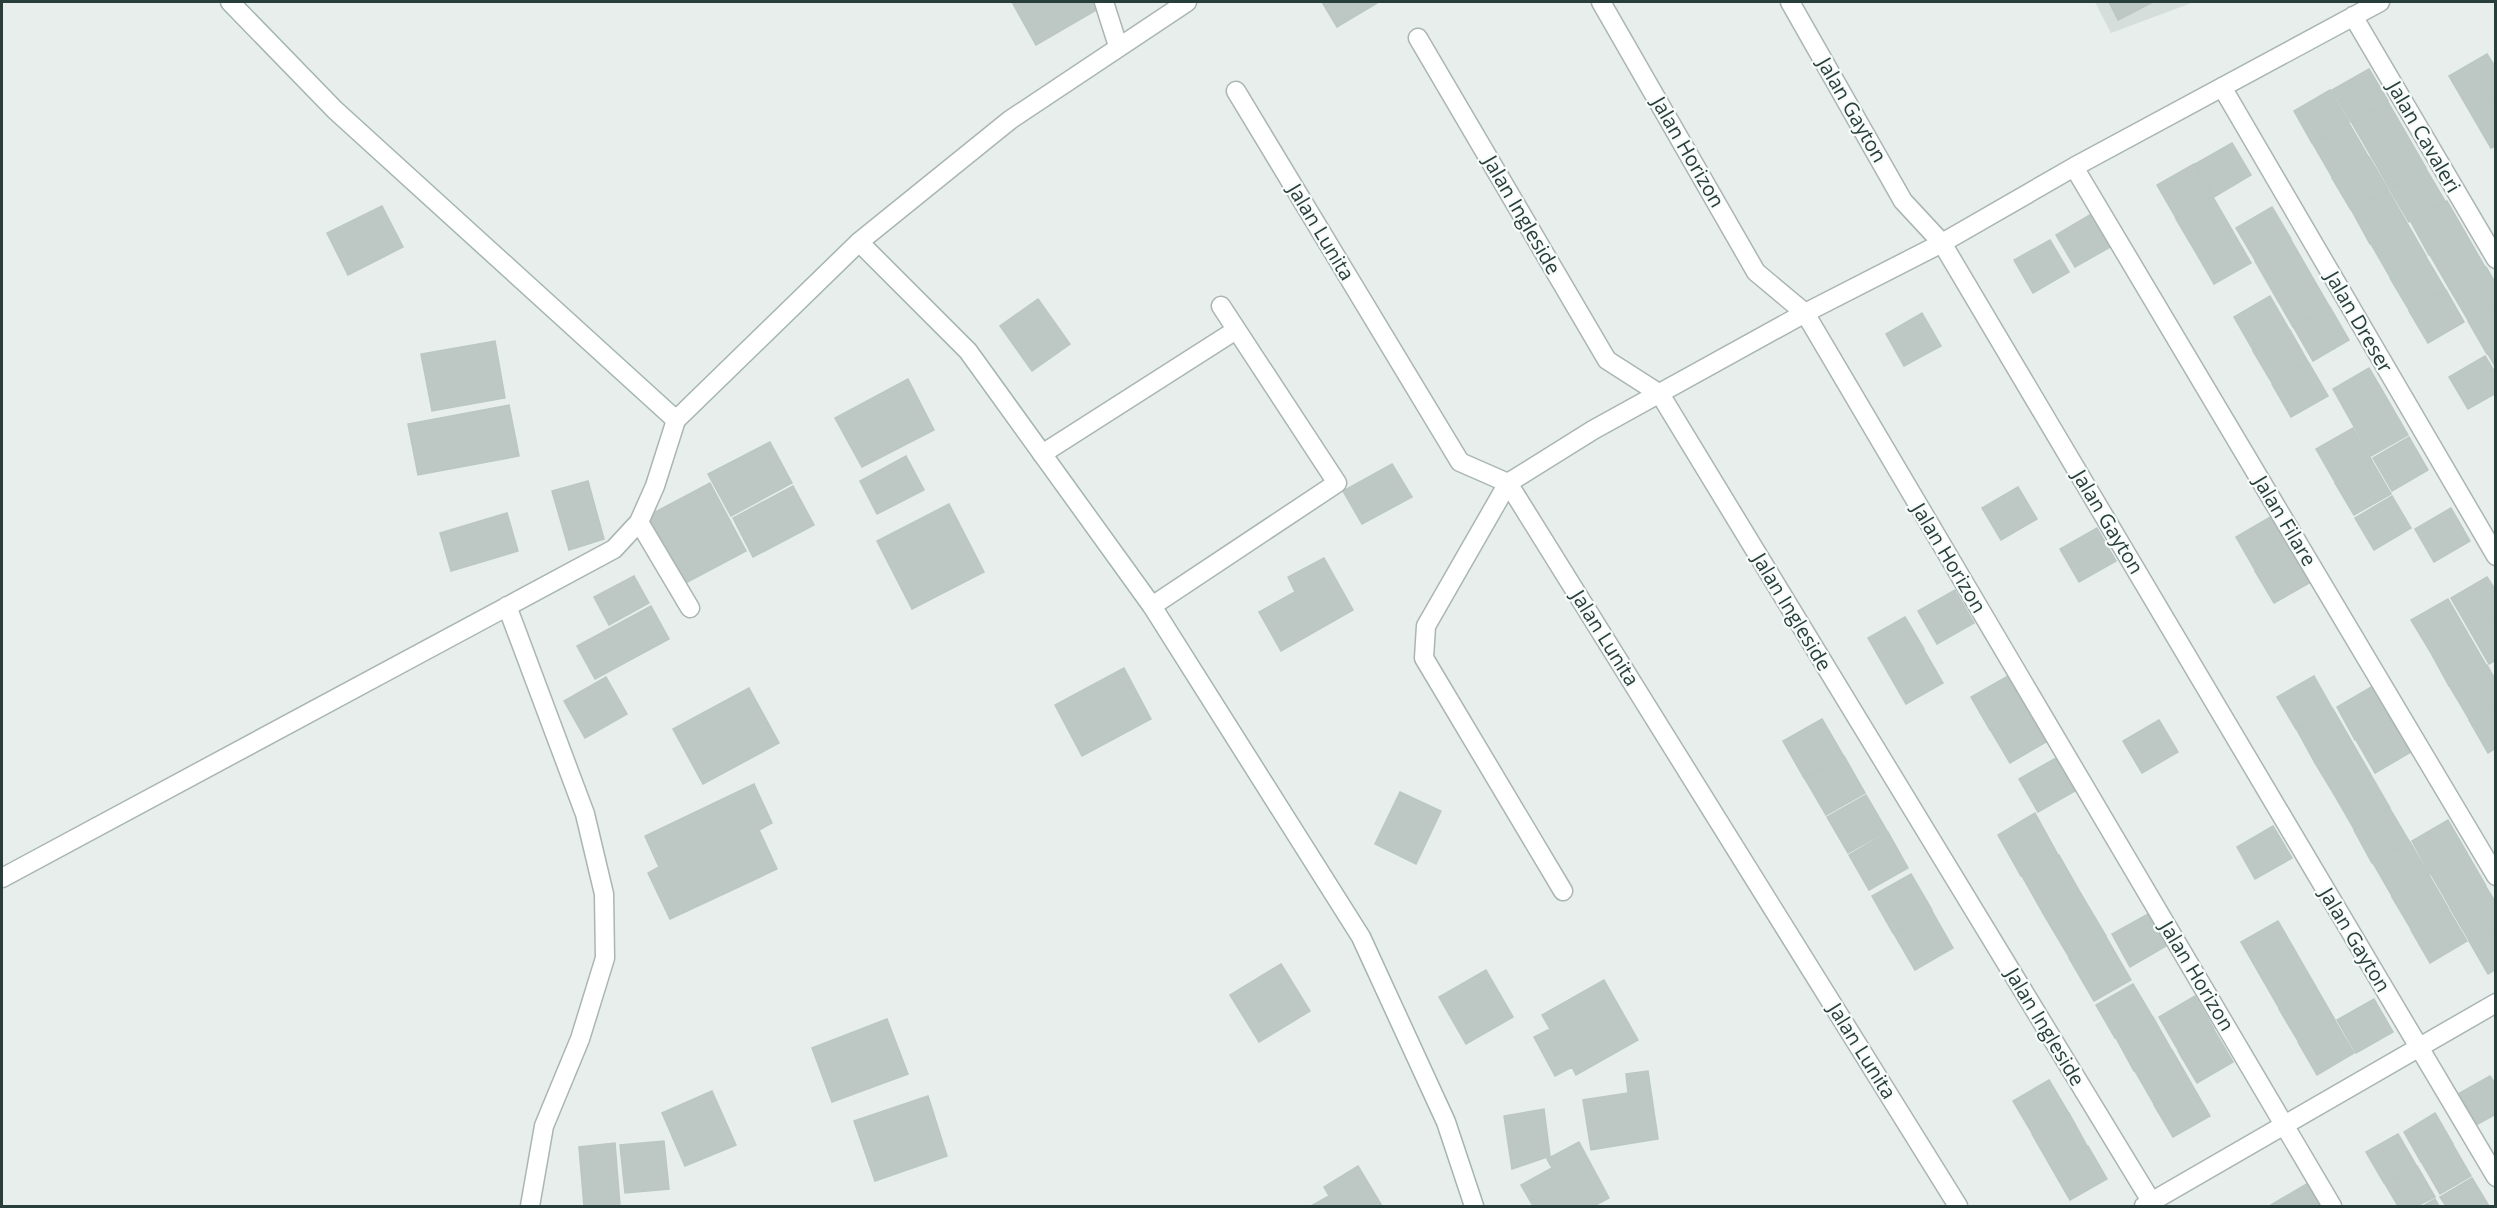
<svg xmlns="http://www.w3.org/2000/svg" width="2497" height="1208" font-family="'Open Sans',sans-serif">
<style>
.built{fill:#d5dedb}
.building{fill:#bdc8c5;stroke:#bac7c3;stroke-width:1.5}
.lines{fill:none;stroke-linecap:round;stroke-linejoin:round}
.street-casing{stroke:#aab6b3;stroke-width:21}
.secondary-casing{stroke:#a4b5b1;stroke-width:21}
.street{stroke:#fff;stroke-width:18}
.secondary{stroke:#fff;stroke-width:18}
.labels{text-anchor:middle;stroke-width:4.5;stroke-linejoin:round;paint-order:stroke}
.street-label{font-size:20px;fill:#283e3b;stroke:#f7fbf9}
</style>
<rect width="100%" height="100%" fill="#e7eeec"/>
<path class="built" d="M 2095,2 L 2194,2 L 2111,33 Z"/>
<path class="building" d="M 1012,2 L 1093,2 L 1098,9 L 1036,45 Z
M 1322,2 L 1377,2 L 1377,3 L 1337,27 Z
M 2109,2 L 2153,2 L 2118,20 Z
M 2487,54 L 2496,68 L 2496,97 L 2470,112 L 2449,76 Z
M 2369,69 L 2388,101 L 2351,122 L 2332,90 Z
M 2330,90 L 2349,122 L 2312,143 L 2294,111 Z
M 2496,97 L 2496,146 L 2491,148 L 2470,112 Z
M 2388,102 L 2407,135 L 2371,156 L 2352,123 Z
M 2349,123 L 2368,156 L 2332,177 L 2313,144 Z
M 2407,135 L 2426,168 L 2390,189 L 2371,156 Z
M 2232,143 L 2251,175 L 2214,197 L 2195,164 Z
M 2369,157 L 2388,189 L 2351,210 L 2332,178 Z
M 2194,164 L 2213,197 L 2176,218 L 2157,185 Z
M 2426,169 L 2445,201 L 2409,222 L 2390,190 Z
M 2388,190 L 2407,223 L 2370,244 L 2352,211 Z
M 2213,197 L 2232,230 L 2195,251 L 2176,219 Z
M 2447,201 L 2466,234 L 2429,255 L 2411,222 Z
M 382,206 L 403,247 L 348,275 L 327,233 Z
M 2272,207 L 2291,239 L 2255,260 L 2236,228 Z
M 2093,213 L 2112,246 L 2075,267 L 2056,235 Z
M 2407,223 L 2426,256 L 2390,277 L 2371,244 Z
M 2232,230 L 2251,263 L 2214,284 L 2195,251 Z
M 2466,234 L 2485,267 L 2449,288 L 2430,255 Z
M 2050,240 L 2069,272 L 2033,293 L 2014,260 Z
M 2291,240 L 2310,273 L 2274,294 L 2255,261 Z
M 2426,257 L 2445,289 L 2409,310 L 2390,278 Z
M 2486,267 L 2496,284 L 2496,305 L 2468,320 L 2449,288 Z
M 2310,273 L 2329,306 L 2293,327 L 2274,294 Z
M 2446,290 L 2464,322 L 2428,343 L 2409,311 Z
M 2270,296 L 2289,329 L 2253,350 L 2234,317 Z
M 1038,299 L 1070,344 L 1032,371 L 1000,326 Z
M 2496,305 L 2496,349 L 2487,354 L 2468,321 Z
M 2330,307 L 2349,340 L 2313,361 L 2294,328 Z
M 1922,313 L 1941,346 L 1904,366 L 1886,334 Z
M 2290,330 L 2308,362 L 2272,383 L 2253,351 Z
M 495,341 L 505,398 L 432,411 L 421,354 Z
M 2496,350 L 2496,368 L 2488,354 Z
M 2485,356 L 2496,374 L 2496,393 L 2468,409 L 2449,377 Z
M 2309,363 L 2328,396 L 2291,417 L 2272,384 Z
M 2369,368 L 2389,402 L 2352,423 L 2333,389 Z
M 908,379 L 934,430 L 862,467 L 835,418 Z
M 2389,402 L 2408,435 L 2371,456 L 2352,423 Z
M 509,405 L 519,456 L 418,475 L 408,424 Z
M 2353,428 L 2372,461 L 2335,482 L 2316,449 Z
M 2409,437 L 2428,470 L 2392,491 L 2373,458 Z
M 770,442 L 792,483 L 731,516 L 708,474 Z
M 906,456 L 924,490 L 877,514 L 860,481 Z
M 2372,461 L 2391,494 L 2354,515 L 2335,483 Z
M 1392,464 L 1412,497 L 1362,524 L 1343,491 Z
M 588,481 L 604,539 L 569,550 L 552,491 Z
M 710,483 L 746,551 L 680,586 L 644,518 Z
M 793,486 L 814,525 L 753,557 L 733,518 Z
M 2018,487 L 2037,519 L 2001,540 L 1982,508 Z
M 2392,496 L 2411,528 L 2374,550 L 2355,518 Z
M 949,504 L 984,572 L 912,609 L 877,541 Z
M 2451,508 L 2470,541 L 2434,562 L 2415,529 Z
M 507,513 L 518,551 L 451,571 L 440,533 Z
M 2272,516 L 2291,549 L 2255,570 L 2236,537 Z
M 2097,528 L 2116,561 L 2079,582 L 2060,549 Z
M 2292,550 L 2311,582 L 2274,603 L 2255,571 Z
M 1324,558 L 1353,610 L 1281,651 L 1259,612 L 1295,592 L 1288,577 Z
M 634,576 L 649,603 L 609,625 L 594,597 Z
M 2487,577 L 2496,591 L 2496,616 L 2470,631 L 2451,598 Z
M 1955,590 L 1974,623 L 1937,644 L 1918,611 Z
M 2448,599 L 2467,632 L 2431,653 L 2411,620 Z
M 651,606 L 669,639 L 595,679 L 577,646 Z
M 1905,617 L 1924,649 L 1887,671 L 1868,638 Z
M 2496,617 L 2496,660 L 2489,664 L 2470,631 Z
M 2467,632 L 2486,665 L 2449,686 L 2431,653 Z
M 1924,650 L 1943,683 L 1906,704 L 1887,671 Z
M 2487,665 L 2496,681 L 2496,704 L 2469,719 L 2450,687 Z
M 1124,668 L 1151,719 L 1082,756 L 1055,705 Z
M 2008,676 L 2027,709 L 1990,730 L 1971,697 Z
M 2314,676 L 2332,708 L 2296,729 L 2277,697 Z
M 606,677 L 627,714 L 585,738 L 564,701 Z
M 2373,686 L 2392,719 L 2355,740 L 2337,707 Z
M 749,688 L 779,743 L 703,784 L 673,729 Z
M 2496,705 L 2496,748 L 2488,753 L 2469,720 Z
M 2028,709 L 2046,742 L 2010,763 L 1991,731 Z
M 2333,709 L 2352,742 L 2315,763 L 2297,730 Z
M 1822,719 L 1843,755 L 1804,778 L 1783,741 Z
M 2392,719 L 2411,752 L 2375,773 L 2356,740 Z
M 2159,720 L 2178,752 L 2142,773 L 2123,741 Z
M 2352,742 L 2371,775 L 2335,796 L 2315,763 Z
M 1844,756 L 1865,793 L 1826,815 L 1805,779 Z
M 2056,758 L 2075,791 L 2038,812 L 2019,779 Z
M 2371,775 L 2390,808 L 2354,829 L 2335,796 Z
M 754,784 L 772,823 L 759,830 L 777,869 L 670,919 L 648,873 L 659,867 L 645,836 Z
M 1400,792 L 1441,811 L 1416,864 L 1375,844 Z
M 1866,795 L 1887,831 L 1848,853 L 1827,817 Z
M 2390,809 L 2409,841 L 2372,863 L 2354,830 Z
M 2035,813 L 2058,855 L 2021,876 L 1998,835 Z
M 2448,820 L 2467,853 L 2430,874 L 2412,841 Z
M 2273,826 L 2292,858 L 2255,879 L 2237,847 Z
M 1888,832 L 1908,868 L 1869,890 L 1849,855 Z
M 2410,842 L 2429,875 L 2392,896 L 2373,863 Z
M 2467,853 L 2486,886 L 2450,907 L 2431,874 Z
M 2059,855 L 2081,894 L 2044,915 L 2022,876 Z
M 1911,874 L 1932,910 L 1893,933 L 1872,896 Z
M 2429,875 L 2448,908 L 2411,929 L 2392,897 Z
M 2486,887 L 2496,903 L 2496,925 L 2469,940 L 2450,908 Z
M 2081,894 L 2106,936 L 2069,957 L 2044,915 Z
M 2448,909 L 2467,941 L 2430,963 L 2411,930 Z
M 1932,911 L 1953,948 L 1915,970 L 1894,934 Z
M 2148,914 L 2166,946 L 2130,967 L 2112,934 Z
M 2278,921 L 2297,954 L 2260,975 L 2241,942 Z
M 2496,926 L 2496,969 L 2488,974 L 2469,941 Z
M 2106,937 L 2131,980 L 2094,1001 L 2069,958 Z
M 2297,954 L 2316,987 L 2279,1008 L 2260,975 Z
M 1281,964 L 1310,1011 L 1259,1042 L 1230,995 Z
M 1486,970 L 1513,1017 L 1466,1044 L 1439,997 Z
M 1604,980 L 1638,1040 L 1576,1075 L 1572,1067 L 1555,1076 L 1534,1037 L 1550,1029 L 1542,1015 Z
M 2133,984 L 2152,1016 L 2115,1038 L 2096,1005 Z
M 2316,987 L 2335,1020 L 2298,1041 L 2279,1009 Z
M 2195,996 L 2214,1029 L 2178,1050 L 2159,1017 Z
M 2374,999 L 2393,1032 L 2356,1053 L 2337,1020 Z
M 2153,1017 L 2171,1049 L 2134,1071 L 2116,1038 Z
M 887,1019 L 908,1074 L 832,1102 L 812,1048 Z
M 2335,1021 L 2354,1053 L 2317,1075 L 2298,1042 Z
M 2214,1030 L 2233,1062 L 2197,1083 L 2178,1051 Z
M 2172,1050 L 2191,1083 L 2154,1104 L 2135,1071 Z
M 1648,1071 L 1658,1139 L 1591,1150 L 1583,1100 L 1628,1093 L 1626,1074 Z
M 2490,1076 L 2496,1085 L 2496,1114 L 2476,1125 L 2458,1094 Z
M 2049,1080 L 2068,1112 L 2032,1133 L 2013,1101 Z
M 2191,1083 L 2210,1116 L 2173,1137 L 2154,1105 Z
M 712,1091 L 736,1145 L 685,1166 L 662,1113 Z
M 928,1096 L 947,1156 L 875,1181 L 854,1121 Z
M 1544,1109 L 1550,1156 L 1512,1169 L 1504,1116 Z
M 2069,1113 L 2087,1146 L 2051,1167 L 2032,1134 Z
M 2435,1113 L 2453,1144 L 2421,1162 L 2404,1132 Z
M 2398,1134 L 2416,1165 L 2384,1183 L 2366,1152 Z
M 664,1141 L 669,1189 L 625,1193 L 620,1145 Z
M 1579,1142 L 1609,1198 L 1594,1206 L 1533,1206 L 1521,1185 L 1552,1168 L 1547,1159 Z
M 615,1143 L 620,1206 L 584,1206 L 579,1147 Z
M 2453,1145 L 2471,1176 L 2440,1194 L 2422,1163 Z
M 2088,1146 L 2107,1179 L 2070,1200 L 2051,1167 Z
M 1358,1166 L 1382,1206 L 1311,1206 L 1329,1196 L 1324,1187 Z
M 2417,1166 L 2435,1197 L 2417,1206 L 2398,1206 L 2385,1184 Z
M 2472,1178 L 2489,1206 L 2446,1206 L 2440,1197 Z
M 2310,1182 L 2324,1206 L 2272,1206 L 2271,1205 Z
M 2435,1199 L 2439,1206 L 2423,1206 Z"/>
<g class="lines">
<defs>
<path id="street" d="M 1104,2 L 1118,46
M 1601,2 L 1756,272 L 1805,313 L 2332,1206
M 1790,2 L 1903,201 L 1942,243 L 2496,1177
M 2353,16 L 2496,259
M 1418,38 L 1607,360 L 1660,394 L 2154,1206
M 2222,87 L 2496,556
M 1236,91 L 1460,462 L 1508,483 L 1958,1206
M 2074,167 L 2496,876
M 859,242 L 1010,120 L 1187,2
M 1042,454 L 1236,330
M 639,522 L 690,608
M 507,606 L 585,814 L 604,894 L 605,958 L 580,1039 L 544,1126 L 530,1206
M 1152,606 L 1337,483 L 1221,306
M 2,878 L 614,549 L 639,522 L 655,486 L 676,420
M 1563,891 L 1424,658 L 1426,626 L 1508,483 L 1593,430 L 1805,313 L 1942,243 L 2074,167 L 2380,2
M 2144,1206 L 2496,1003"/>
<path id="secondary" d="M 230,2 L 335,110 L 676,420 L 859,242 L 968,351 L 1152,606 L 1361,937 L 1446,1122 L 1474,1206"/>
</defs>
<use href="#street" class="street-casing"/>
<use href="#secondary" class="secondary-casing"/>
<use href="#street" class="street"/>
<use href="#secondary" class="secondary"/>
</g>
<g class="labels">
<g class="street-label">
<text transform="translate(1852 110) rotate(60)" y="7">Jalan Gayton</text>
<text transform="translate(2424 137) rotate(60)" y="7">Jalan Cavaleri</text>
<text transform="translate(1688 152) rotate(60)" y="7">Jalan Horizon</text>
<text transform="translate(1522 215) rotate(60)" y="7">Jalan Ingleside</text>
<text transform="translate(1321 232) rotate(59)" y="7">Jalan Lunita</text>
<text transform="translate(2359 322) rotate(60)" y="7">Jalan Dreser</text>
<text transform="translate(2285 521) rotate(59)" y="7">Jalan Filare</text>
<text transform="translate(2108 522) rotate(59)" y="7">Jalan Gayton</text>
<text transform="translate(1949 558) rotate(59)" y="7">Jalan Horizon</text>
<text transform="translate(1792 612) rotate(59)" y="7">Jalan Ingleside</text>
<text transform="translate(1605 638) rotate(58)" y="7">Jalan Lunita</text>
<text transform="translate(2355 940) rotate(59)" y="7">Jalan Gayton</text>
<text transform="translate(2197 976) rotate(59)" y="7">Jalan Horizon</text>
<text transform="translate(2045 1027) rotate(59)" y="7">Jalan Ingleside</text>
<text transform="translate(1862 1051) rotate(58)" y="7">Jalan Lunita</text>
</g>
</g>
<rect width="2497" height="1208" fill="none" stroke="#283e3b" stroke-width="6"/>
</svg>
